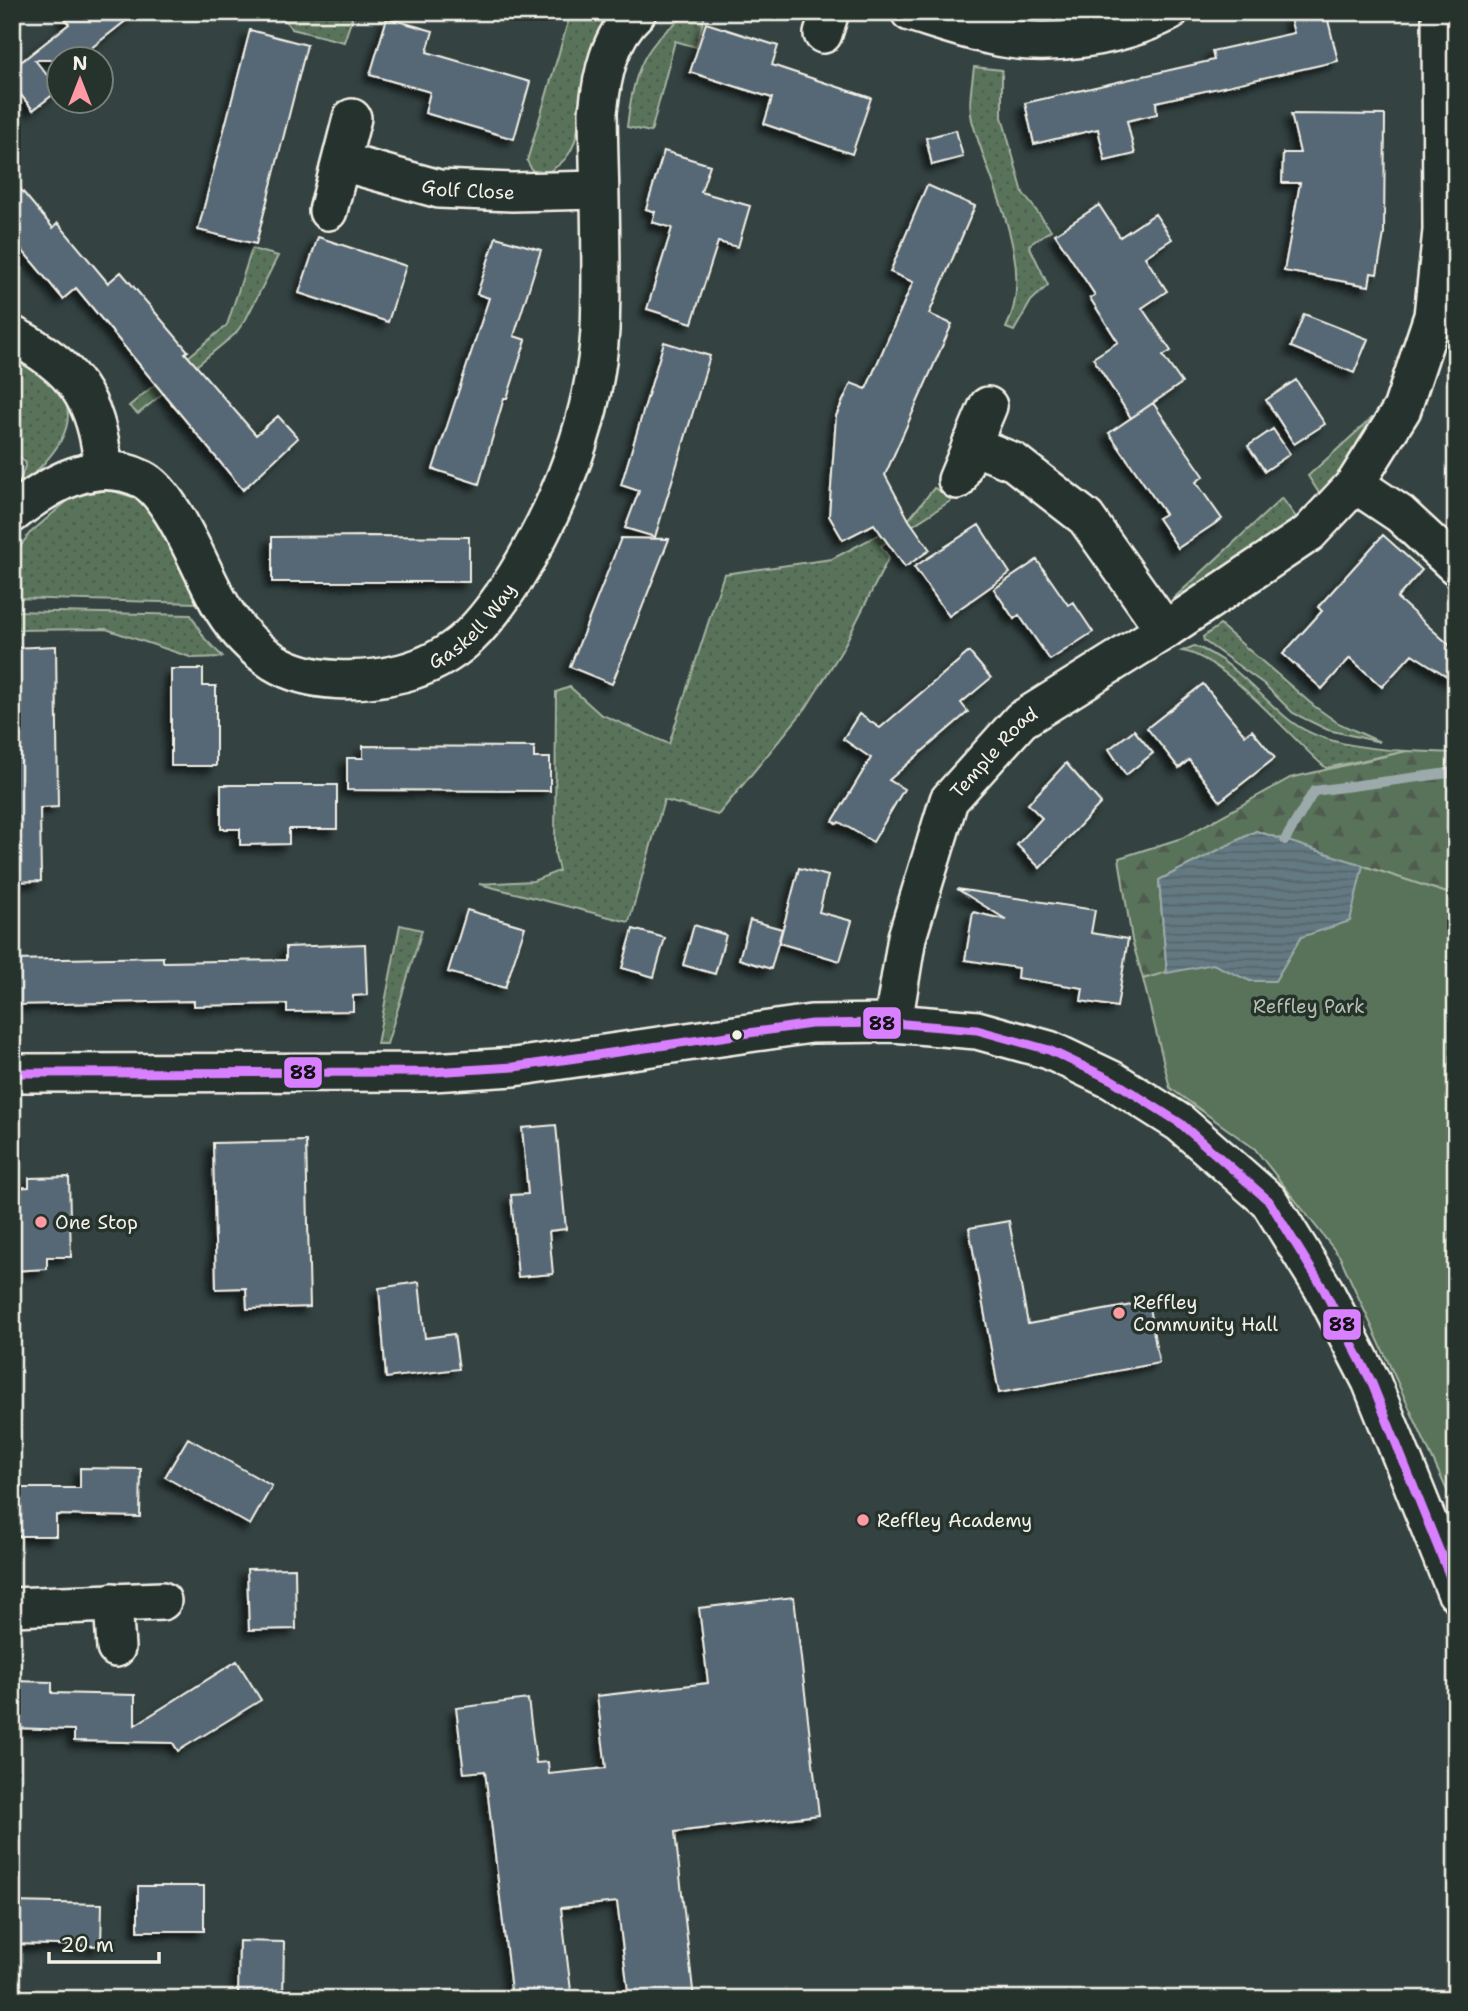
<svg xmlns="http://www.w3.org/2000/svg" width="1468" height="2011" font-family="'Shantell Sans',sans-serif">
<style>
.grass{fill:url(#grass-dots);stroke:#a6b2a1;stroke-width:2}
.forest{fill:url(#forest-firs);stroke:#a6b2a1;stroke-width:2}
.park{fill:#58735a;stroke:#a6b2a1;stroke-width:2}
.water{fill:url(#water-rules);stroke:#9daaab;stroke-width:2}
.lines{fill:none;stroke-linecap:round;stroke-linejoin:round}
.stream{stroke:#9daaab;stroke-width:10}
.building{fill:#566874;stroke:#f4f1e8;stroke-width:2;filter:url(#shadow)}
.minor-casing{stroke:#f4f1e8;stroke-width:42}
.minor{stroke:#26332d;stroke-width:37}
.bus-1-casing{stroke:#26332d;stroke-width:14}
.bus-1{stroke:#d880ff;stroke-width:9}
.bus-dot{fill:#f4f1e8;stroke:#26332d;stroke-width:2.5}
.poi-dot{fill:#ff9aa2;stroke:#26332d;stroke-width:2.5}
.labels{text-anchor:middle;stroke-width:7;stroke-linejoin:round;paint-order:stroke}
.street-label{font-size:19px;fill:#f4f1e8;stroke:#26332d}
.park-label{font-size:19px;fill:#b6bfaf;stroke:#26332d}
.poi-label{font-size:19px;fill:#f4f1e8;stroke:#26332d;text-anchor:start}
.line-badge{stroke:#26332d;stroke-width:2.5}
.pale-badge-label{font-size:19px;text-anchor:middle;font-weight:bold;fill:#111}
</style>
<defs>
<pattern id="grass-dots" width="8" height="8" patternUnits="userSpaceOnUse" patternTransform="scale(1.75)"><rect width="8" height="8" fill="#58735a"/><path d="M2 2h.1M6 6h.1" fill="none" stroke="#505b4f" stroke-width="1.8" stroke-linecap="round"/></pattern>
<pattern id="forest-firs" width="22" height="20" patternUnits="userSpaceOnUse" patternTransform="scale(1.75)"><rect width="22" height="20" fill="#58735a"/><path d="M5 1l3.5 6h-7zM16 11l3.5 6h-7z" fill="#505b4f"/></pattern>
<pattern id="water-rules" width="6" height="5" patternUnits="userSpaceOnUse" patternTransform="scale(1.75)"><rect width="6" height="5" fill="#637a83"/><path d="M0 2.5h6" fill="none" stroke="#576468"/></pattern>
<filter id="shadow"><feDropShadow dx="-6" dy="6" stdDeviation="3.5" flood-color="#0009"/></filter>
</defs>
<rect width="100%" height="100%" fill="#344342"/>
<filter id="ink" filterUnits="userSpaceOnUse"><feTurbulence type="fractalNoise" baseFrequency=".0143" numOctaves="2"/><feDisplacementMap in="SourceGraphic" scale="14" xChannelSelector="R" yChannelSelector="G"/><feConvolveMatrix kernelMatrix="1 2 1 2 8 2 1 2 1" color-interpolation-filters="sRGB"/></filter>
<g filter="url(#ink)">
<path class="grass" d="M 278,12 L 354,12 L 344,42 L 292,29 Z
M 571,12 L 617,12 C 601,35 587,60 583,87 C 576,128 584,160 536,177 L 527,161 Z
M 692,12 L 706,12 L 696,47 L 675,41 L 651,132 L 627,127 C 633,73 643,41 692,12 Z
M 974,67 L 1002,70 L 1002,117 L 1023,193 L 1051,230 L 1029,245 L 1048,285 L 1031,301 L 1014,331 L 1006,328 C 1038,265 988,182 972,120 C 968,104 972,84 974,67 Z
M 252,249 L 278,256 L 246,319 L 235,334 L 138,414 L 129,406 L 227,325 Z
M 12,353 C 23,360 35,365 46,373 C 51,377 55,384 59,390 C 87,428 43,465 17,490 L 26,463 L 12,449 Z
M 1383,408 L 1354,458 L 1321,496 L 1308,476 Z
M 934,488 L 955,498 L 881,546 L 889,557 L 842,650 L 806,708 L 718,815 L 664,800 L 629,922 L 479,884 L 533,881 L 559,871 L 555,854 L 556,692 L 570,687 L 600,714 L 669,744 L 724,574 L 832,559 L 909,519 Z
M 109,490 L 143,500 L 161,527 L 197,603 L 12,598 L 12,559 L 29,534 L 73,496 Z
M 1282,498 L 1298,520 L 1183,597 L 1174,598 Z
M 12,611 L 191,615 L 205,639 L 223,657 L 193,658 L 106,629 L 12,630 Z
M 1220,625 L 1314,706 L 1338,723 L 1380,742 L 1328,730 L 1293,713 L 1264,684 L 1204,641 L 1203,637 Z
M 1194,646 C 1232,659 1258,695 1288,719 C 1318,744 1369,749 1407,751 L 1326,768 C 1291,739 1225,657 1182,651 Z
M 400,925 L 422,930 L 387,1044 L 377,1044 Z"/>
<path class="forest" d="M 1407,751 L 1456,753 L 1456,896 L 1256,831 L 1159,880 L 1167,973 L 1143,979 L 1132,940 L 1119,858 L 1182,838 L 1290,778 Z"/>
<path class="park" d="M 1256,831 L 1456,896 L 1456,1510 L 1340,1257 L 1255,1149 L 1170,1088 L 1143,979 L 1167,972 L 1159,880 Z"/>
<path class="water" d="M 1256,831 L 1363,865 L 1350,921 L 1301,937 L 1275,981 L 1250,981 L 1213,964 L 1167,973 L 1159,880 Z"/>
<g class="lines">
<path class="stream" d="M 1285,840 L 1314,791 L 1456,772"/>
</g>
<path class="building" d="M 60,12 L 137,12 L 76,60 L 35,60 L 59,90 L 33,110 L 12,84 L 12,69 L 69,24 Z
M 1318,12 L 1326,12 L 1338,61 L 1156,102 L 1157,114 L 1127,121 L 1135,154 L 1105,161 L 1098,129 L 1034,144 L 1025,103 L 1214,60 L 1212,51 L 1294,33 L 1290,18 Z
M 387,18 L 433,31 L 427,52 L 530,82 L 514,139 L 425,113 L 430,92 L 370,75 Z
M 706,23 L 778,46 L 772,65 L 871,98 L 852,154 L 764,124 L 772,98 L 690,72 Z
M 250,30 L 307,45 L 256,244 L 198,230 Z
M 1291,114 L 1385,115 L 1384,234 L 1377,274 L 1371,273 L 1369,286 L 1284,271 L 1300,183 L 1282,183 L 1283,153 L 1300,153 Z
M 956,130 L 963,157 L 932,165 L 926,138 Z
M 664,151 L 710,165 L 701,192 L 750,206 L 738,247 L 718,242 L 692,323 L 647,309 L 672,228 L 652,222 L 655,212 L 646,209 Z
M 12,179 L 53,228 L 58,223 L 108,283 L 121,272 L 188,351 L 185,353 L 256,435 L 278,416 L 298,438 L 243,490 L 76,288 L 63,299 L 12,238 Z
M 927,185 L 975,206 L 929,314 L 952,324 L 885,475 L 909,520 L 930,550 L 905,567 L 874,524 L 843,540 L 829,516 L 836,416 L 851,383 L 866,389 L 913,282 L 890,272 Z
M 1099,205 L 1120,237 L 1155,214 L 1172,239 L 1145,257 L 1167,291 L 1142,308 L 1171,351 L 1163,356 L 1182,383 L 1131,418 L 1093,358 L 1118,342 L 1090,298 L 1095,295 L 1055,234 Z
M 318,237 L 406,266 L 388,322 L 299,293 Z
M 496,237 L 541,250 L 514,336 L 526,340 L 507,398 L 504,398 L 479,484 L 433,469 L 489,298 L 477,294 Z
M 1304,314 L 1368,339 L 1354,373 L 1291,347 Z
M 664,342 L 710,356 L 655,537 L 625,528 L 639,491 L 621,485 Z
M 1296,380 L 1325,424 L 1294,444 L 1266,400 Z
M 1153,403 L 1204,476 L 1196,482 L 1222,519 L 1178,548 L 1158,518 L 1165,514 L 1109,433 Z
M 1273,429 L 1290,454 L 1265,471 L 1248,446 Z
M 979,525 L 1010,573 L 949,616 L 914,567 Z
M 1383,535 L 1422,570 L 1397,598 L 1456,651 L 1456,682 L 1412,654 L 1382,687 L 1350,658 L 1322,689 L 1283,654 L 1322,611 L 1318,607 Z
M 369,536 L 469,537 L 469,582 L 272,582 L 272,537 Z
M 621,538 L 669,539 L 612,684 L 570,667 Z
M 1037,560 L 1068,605 L 1073,602 L 1093,632 L 1050,660 L 1019,615 L 1014,619 L 994,589 Z
M 56,646 L 58,807 L 40,808 L 41,881 L 12,882 L 12,648 Z
M 969,652 L 991,678 L 961,703 L 968,712 L 889,780 L 904,789 L 873,842 L 839,822 L 837,824 L 833,821 L 871,758 L 843,739 L 859,714 L 880,728 Z
M 171,669 L 203,669 L 203,686 L 216,686 L 216,766 L 171,766 Z
M 1203,684 L 1245,735 L 1252,730 L 1275,758 L 1220,801 L 1189,760 L 1179,768 L 1147,728 Z
M 1134,730 L 1153,753 L 1126,775 L 1109,749 Z
M 363,746 L 534,747 L 534,758 L 550,758 L 550,791 L 347,790 L 347,758 L 363,758 Z
M 1066,763 L 1101,803 L 1040,868 L 1017,845 L 1042,818 L 1028,804 Z
M 221,785 L 337,785 L 337,829 L 289,829 L 289,844 L 240,845 L 240,829 L 221,829 Z
M 799,868 L 828,876 L 819,912 L 852,921 L 840,961 L 779,943 Z
M 957,889 L 1095,910 L 1091,933 L 1128,939 L 1117,1007 L 1081,1001 L 1083,988 L 1017,978 L 1018,968 L 965,960 L 973,912 L 1007,920 Z
M 467,910 L 525,927 L 505,988 L 448,972 Z
M 750,920 L 782,929 L 771,969 L 739,959 Z
M 694,925 L 726,935 L 715,974 L 683,965 Z
M 633,929 L 665,938 L 654,977 L 622,968 Z
M 365,944 L 367,995 L 353,996 L 353,1011 L 287,1012 L 287,1004 L 194,1006 L 194,1001 L 12,1005 L 12,960 L 163,957 L 163,962 L 286,960 L 286,947 Z
M 556,1125 L 566,1229 L 549,1231 L 553,1274 L 518,1277 L 511,1195 L 528,1194 L 522,1128 Z
M 306,1141 L 310,1307 L 247,1309 L 246,1288 L 216,1289 L 213,1143 Z
M 69,1177 L 71,1257 L 47,1257 L 47,1269 L 12,1271 L 12,1188 L 29,1187 L 29,1178 Z
M 1009,1221 L 1028,1324 L 1148,1302 L 1159,1363 L 999,1393 L 969,1228 Z
M 419,1282 L 425,1338 L 454,1334 L 459,1369 L 386,1378 L 379,1288 Z
M 188,1438 L 272,1486 L 250,1525 L 165,1477 Z
M 80,1468 L 141,1469 L 140,1517 L 56,1515 L 56,1536 L 12,1536 L 12,1488 L 80,1488 Z
M 295,1568 L 296,1629 L 249,1630 L 247,1569 Z
M 794,1597 L 819,1815 L 675,1832 L 694,1999 L 629,1999 L 617,1902 L 561,1908 L 572,1999 L 512,1999 L 485,1771 L 464,1773 L 456,1708 L 528,1699 L 536,1763 L 548,1762 L 549,1774 L 606,1768 L 597,1696 L 708,1683 L 699,1608 Z
M 237,1661 L 261,1700 L 178,1751 L 173,1743 L 74,1741 L 74,1730 L 12,1728 L 12,1681 L 52,1682 L 52,1693 L 135,1695 L 135,1725 Z
M 138,1886 L 204,1886 L 204,1931 L 138,1931 Z
M 12,1902 L 102,1904 L 101,1946 L 12,1944 Z
M 239,1941 L 284,1942 L 283,1999 L 238,1999 Z"/>
<g class="lines">
<defs>
<g id="minor">
<path d="M 910,12 C 936,20 962,29 989,35 C 1045,49 1118,38 1169,12"/>
<path d="M 823,34 L 830,12"/>
<path id="s1" d="M 342,162 L 439,189 L 512,192 L 599,190"/>
<path d="M 328,211 L 352,118"/>
<path d="M 12,335 C 73,366 98,399 103,468"/>
<path d="M 971,445 L 1014,462 L 1086,518 L 1165,630"/>
<path d="M 957,480 L 988,406"/>
<path d="M 1355,484 L 1400,514 L 1456,566"/>
<path id="s2" d="M 12,514 C 49,484 95,456 142,479 C 174,494 203,578 223,609 C 236,630 253,648 274,662 C 310,684 362,683 402,673 C 458,659 486,623 516,576 C 561,503 595,416 600,330 C 603,258 599,184 598,112 C 602,76 609,37 637,12"/>
<path id="s3" d="M 893,1023 L 907,937 L 949,800 L 1021,720 L 1165,630 L 1309,533 L 1355,484 L 1402,409 L 1433,316 L 1442,231 L 1441,12"/>
<path d="M 12,1073 L 432,1072 L 514,1067 L 811,1024 L 893,1023 L 977,1030 L 1049,1050 L 1112,1080 L 1180,1123 L 1269,1201 L 1323,1288 L 1371,1381 L 1456,1592"/>
<path d="M 113,1602 L 116,1648"/>
<path d="M 12,1607 L 162,1601"/>
</g>
</defs>
<use href="#minor" class="minor-casing"/>
<use href="#minor" class="minor"/>
<defs>
<path id="bus-1" d="M 12,1073 L 432,1072 L 514,1067 L 811,1024 L 893,1023 L 977,1030 L 1049,1050 L 1112,1080 L 1180,1123 L 1269,1201 L 1323,1288 L 1371,1381 L 1456,1592"/>
</defs>
<use href="#bus-1" class="bus-1-casing"/>
<use href="#bus-1" class="bus-1"/>
</g>
</g>
<circle class="bus-dot" cx="737" cy="1035" r="6"/>
<g class="poi-dot">
<circle cx="41" cy="1222" r="7"/>
<circle cx="1119" cy="1313" r="7"/>
<circle cx="863" cy="1520" r="7"/>
</g>
<g class="labels">
<g class="street-label">
<text dy="7" stroke="none"><textPath href="#s1" startOffset="130">Golf Close</textPath></text>
<text dy="7" stroke="none"><textPath href="#s2" startOffset="590">Gaskell Way</textPath></text>
<text dy="7" stroke="none"><textPath href="#s3" startOffset="296">Temple Road</textPath></text>
</g>
<g class="park-label">
<text x="1309" y="1013">Reffley Park</text>
</g>
<g class="poi-label">
<text x="55" y="1229">One Stop</text>
<text x="1133" y="1309">Reffley<tspan x="1133" dy="22">Community Hall</tspan></text>
<text x="877" y="1527">Reffley Academy</text>
</g>
</g>
<g class="line-badge">
<rect x="862" y="1006" width="40" height="34" rx="7" fill="#d880ff"/>
<rect x="283" y="1056" width="40" height="33" rx="7" fill="#d880ff"/>
<rect x="1322" y="1308" width="40" height="33" rx="7" fill="#d880ff"/>
</g>
<g class="pale-badge-label">
<text x="882" y="1030">88</text>
<text x="303" y="1079">88</text>
<text x="1342" y="1331">88</text>
</g>
<rect width="1468" height="2011" fill="none" stroke="#26332d" stroke-width="42"/>
<rect x="21" y="21" width="1426" height="1969" fill="none" stroke="#f4f1e8" stroke-width="2.5" filter="url(#ink)"/>
<g transform="translate(80 80)"><circle r="33" fill="#26332d" stroke="#787f78" stroke-width="2"/>
<path d="M0-5L12 26L0 18L-12 26Z" fill="#ff9aa2"/>
<text y="-10" font-size="19" font-weight="bold" text-anchor="middle" fill="#f4f1e8">N</text>
</g>
<path d="M49 1952v10h110v-10" fill="none" stroke="#f4f1e8" stroke-width="3.5"/>
<text x="60" y="1952" font-size="21" fill="#f4f1e8" stroke="#26332d" stroke-width="5" paint-order="stroke">20 m</text>
</svg>
